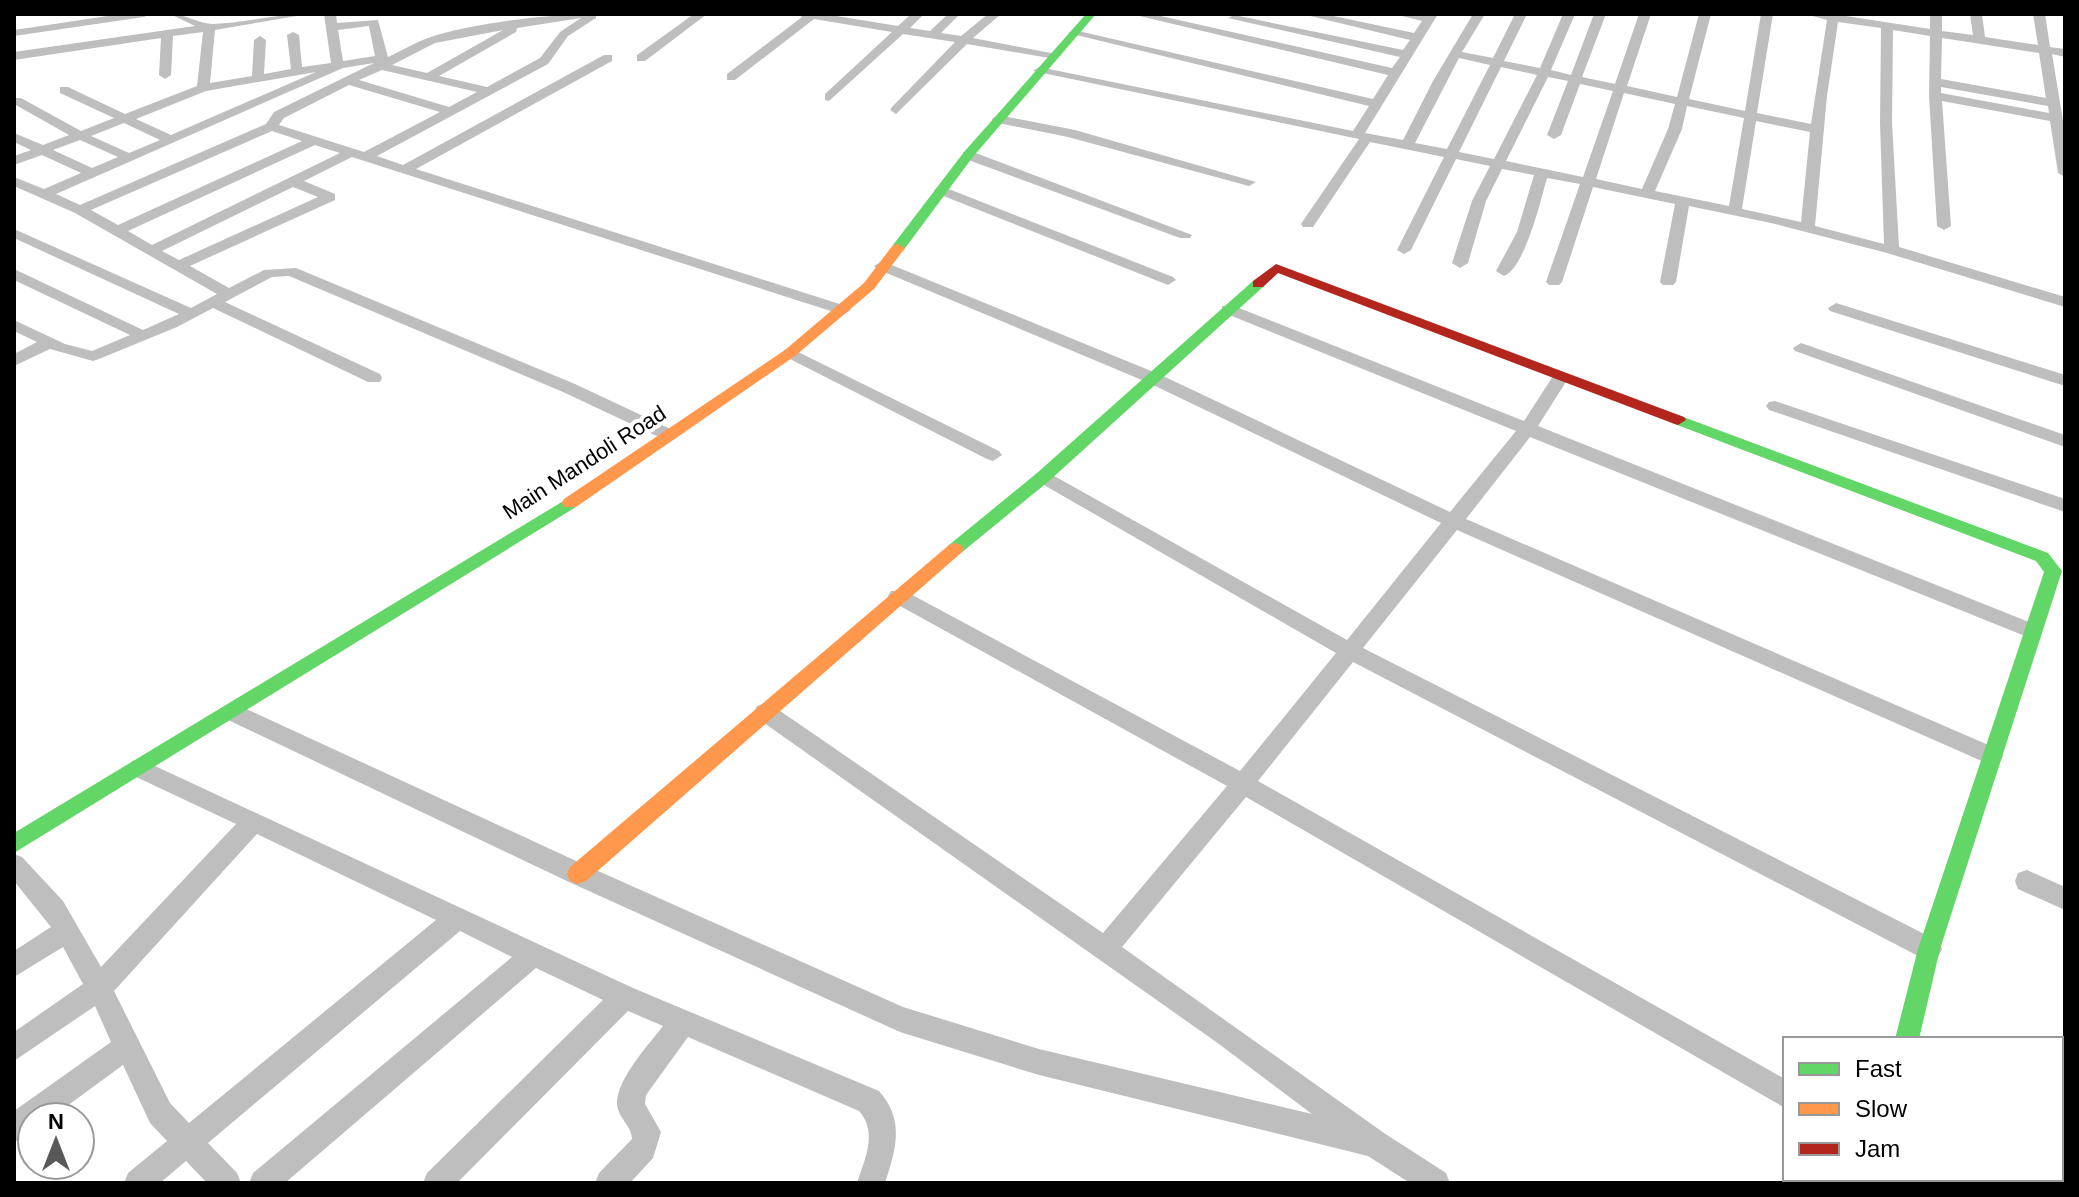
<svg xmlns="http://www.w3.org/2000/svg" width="2079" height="1197" font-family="Arial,sans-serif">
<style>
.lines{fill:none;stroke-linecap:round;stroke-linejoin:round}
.street{fill:#bebebe;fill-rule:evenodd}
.fast{fill:#63d668;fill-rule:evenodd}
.slow{fill:#ff974d;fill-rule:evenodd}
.jam{fill:#b3261e;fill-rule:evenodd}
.labels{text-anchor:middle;stroke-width:8;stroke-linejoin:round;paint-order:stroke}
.street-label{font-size:22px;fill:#000;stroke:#fff}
</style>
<rect width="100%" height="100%" fill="#fff"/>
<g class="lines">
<path class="street" d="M 121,14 L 150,14 L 144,17 L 14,36 L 14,30 Z
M 170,14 C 186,14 199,24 213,24 C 245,23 276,14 308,14 L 215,30 L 210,83 L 252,76 L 254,40 L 260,36 L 266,40 L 264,74 L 291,69 L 287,35 L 293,32 L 299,35 L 302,67 L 331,63 L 324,14 L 336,14 L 337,23 L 378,20 L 388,57 C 401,51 414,43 428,38 C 470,23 551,14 596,14 L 596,18 L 568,36 L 548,64 L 377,156 L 403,165 L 604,55 L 612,55 L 612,61 L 416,169 L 849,307 L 851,310 L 843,315 L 837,313 L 352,157 L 304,181 L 335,194 L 335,200 L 190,266 L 229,288 L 264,270 L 296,268 L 575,384 L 675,431 L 678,435 L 675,439 L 663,439 L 563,392 L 289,276 L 272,277 L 225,302 L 380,374 L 382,378 L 380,382 L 368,382 L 213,308 L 177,327 L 99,359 L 93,361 L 50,349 L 14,366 L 14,354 L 37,342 L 14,331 L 14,320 L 65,344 L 92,351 L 130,335 L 14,280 L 14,269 L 143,330 L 179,314 L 14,238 L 14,229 L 191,308 L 217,294 L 75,213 L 14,186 L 14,177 L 44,189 L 81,173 L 42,155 L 14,165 L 14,156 L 31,150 L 14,142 L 14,133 L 43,145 L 69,135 L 14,104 L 14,98 L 21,98 L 81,131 L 114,118 L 60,93 L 60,87 L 68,87 L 125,114 L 197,86 L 203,32 L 173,36 L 171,75 L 165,79 L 159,75 L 161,38 L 14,60 L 14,52 L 195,26 ZM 581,18 L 560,32 L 540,58 L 487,87 L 439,76 L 516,32 L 517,28 ZM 369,26 L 375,56 L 343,61 L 338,30 ZM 503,30 L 427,73 L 392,65 L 435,43 ZM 374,63 L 274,112 L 266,124 L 80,205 L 56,194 L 343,68 ZM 382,70 L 477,92 L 449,107 L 359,80 ZM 316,72 L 171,135 L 136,119 L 206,91 ZM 349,85 L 440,112 L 364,152 L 279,125 L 284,118 ZM 124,123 L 160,140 L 129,153 L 91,136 ZM 272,131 L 302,141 L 118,225 L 91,210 ZM 80,140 L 118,157 L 92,168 L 53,150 ZM 315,145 L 340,153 L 152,245 L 128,231 ZM 293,187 L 318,197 L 179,260 L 162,251 Z
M 694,14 L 707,14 L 645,61 L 637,61 L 637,55 Z
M 797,14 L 824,14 L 898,26 L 911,14 L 924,14 L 910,28 L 930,31 L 948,14 L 960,14 L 941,33 L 961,36 L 988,14 L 1001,14 L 973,38 L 1061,55 L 1055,59 L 967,44 L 896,114 L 890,110 L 892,107 L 955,42 L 903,34 L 829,101 L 825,100 L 825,94 L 892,32 L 814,19 L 735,80 L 727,80 L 727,74 L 802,17 Z
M 1131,14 L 1152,14 L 1392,68 L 1400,57 L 1228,18 L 1234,15 L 1403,50 L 1410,40 L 1302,14 L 1324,14 L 1414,33 L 1422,21 L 1394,14 L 1438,14 L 1365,133 L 1403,140 L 1433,81 L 1473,14 L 1485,14 L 1462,52 L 1493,58 L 1515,14 L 1527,14 L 1504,61 L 1540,68 L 1563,14 L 1575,14 L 1551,70 L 1571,75 L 1594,14 L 1606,14 L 1582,77 L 1615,84 L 1639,14 L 1651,14 L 1627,86 L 1677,97 L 1699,14 L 1711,14 L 1689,99 L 1745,111 L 1761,14 L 1773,14 L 1757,113 L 1811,124 L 1827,20 L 1805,14 L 1833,14 L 1930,29 L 1930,14 L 1942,14 L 1942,31 L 1973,35 L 1970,14 L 1982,14 L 1985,37 L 2038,45 L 2033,14 L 2045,14 L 2050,47 L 2065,49 L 2065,57 L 2052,54 L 2065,133 L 2065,177 L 2058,173 L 2050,121 L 1942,101 L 1951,226 L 1944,230 L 1937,226 L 1929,96 L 1930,36 L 1893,30 L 1892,123 L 1899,247 L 2065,297 L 2065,307 L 1887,253 L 1771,223 L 1689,206 L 1676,282 L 1673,285 L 1663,285 L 1660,282 L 1675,204 L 1593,187 L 1562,282 L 1559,285 L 1549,285 L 1546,282 L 1580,184 L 1547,178 C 1541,199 1525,268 1504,276 L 1496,271 L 1517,232 L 1534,175 L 1502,169 L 1486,201 L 1468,263 L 1460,268 L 1452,263 L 1472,201 L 1490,166 L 1456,159 L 1411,250 L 1404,254 L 1397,250 L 1444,157 L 1370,142 L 1313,227 L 1303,227 L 1301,224 L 1359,139 L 1033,71 L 1039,67 L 1353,131 L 1369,106 L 1068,33 L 1074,30 L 1373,99 L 1388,75 ZM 1838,22 L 1881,28 L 1880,123 L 1884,244 L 1815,226 L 1827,96 ZM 1942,38 L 2039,53 L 2046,98 L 1941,79 ZM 1459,58 L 1490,65 L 1447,149 L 1415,143 ZM 1501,67 L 1537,75 L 1494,159 L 1459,152 ZM 1548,77 L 1568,81 L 1547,135 L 1554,139 L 1561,135 L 1580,84 L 1613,91 L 1583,177 L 1506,161 ZM 1941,87 L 2048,106 L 2049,113 L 1941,93 ZM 1624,93 L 1675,104 L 1668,129 L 1642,189 L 1596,179 ZM 1687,106 L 1744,118 L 1729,206 L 1655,191 L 1682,129 ZM 1756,121 L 1810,132 L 1801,222 L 1742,209 Z
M 998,115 L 1075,130 L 1256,182 L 1249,186 L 1068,137 L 993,122 L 992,119 Z
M 963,152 L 973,152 L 1192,235 L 1190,238 L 1180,238 L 963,158 Z
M 941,186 L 1173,277 L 1176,280 L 1168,285 L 1163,283 L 936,193 L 934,190 Z
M 882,261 L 1161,375 L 1450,512 L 1516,431 L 1222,312 L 1222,306 L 1234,306 L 1524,421 L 1555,373 L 1567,373 L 1569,377 L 1538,426 L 2039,626 L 2042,631 L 2039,636 L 2025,636 L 1530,437 L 1466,519 L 2000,750 L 2003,756 L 2000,762 L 1992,765 L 1984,762 L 1457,530 L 1363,648 L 1938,941 L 1942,949 L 1938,957 L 1929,961 L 1920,957 L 1353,662 L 1258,781 L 1785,1079 L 1785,1108 L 1246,797 L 1122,947 L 1384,1133 L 1446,1173 L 1450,1183 L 1410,1183 L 1368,1156 L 1039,1075 L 900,1032 L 569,882 L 224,718 L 221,712 L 224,706 L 232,703 L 240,706 L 587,866 L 903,1007 L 1039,1049 L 1312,1114 L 1219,1044 L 757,718 L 754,712 L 757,706 L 765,703 L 773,706 L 1103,933 L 1227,786 L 891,601 L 888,596 L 891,591 L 905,591 L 1240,771 L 1336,653 L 1037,481 L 1034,477 L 1037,473 L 1049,473 L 1347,640 L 1441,523 L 1149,383 L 877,269 L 874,266 Z
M 1836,303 L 2065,375 L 2065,386 L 1830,311 L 1828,308 Z
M 1801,343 L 2065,435 L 2065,447 L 1795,351 L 1793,348 Z
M 790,348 L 999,451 L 1002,455 L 993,461 L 987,459 L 784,356 L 784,350 Z
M 1775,401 L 2065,499 L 2065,512 L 1769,410 L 1766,406 L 1769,402 Z
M 140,759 L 633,988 L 879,1091 C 905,1120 896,1149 885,1183 L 857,1183 C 865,1159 878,1132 859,1111 L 688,1037 L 646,1095 L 645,1104 L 661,1132 L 653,1158 L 630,1183 L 595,1183 L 599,1173 L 632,1139 C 632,1126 618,1118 617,1104 C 616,1080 649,1044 663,1026 L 628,1011 L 457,1183 L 423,1183 L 427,1173 L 603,1000 L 536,968 L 285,1183 L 249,1183 L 253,1173 L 512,957 L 460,931 L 208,1143 L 237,1173 L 241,1183 L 207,1183 L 186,1161 L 160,1183 L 124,1183 L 128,1173 L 167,1141 L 150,1123 L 123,1065 L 52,1117 L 32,1117 L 32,1132 L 14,1142 L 14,1111 L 111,1042 L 95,1006 L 14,1061 L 14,1032 L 83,984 L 63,947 L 14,977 L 14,951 L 51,927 L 14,881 L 14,854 L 22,857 L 63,901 L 101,967 L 236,824 L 132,775 L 129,768 L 132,761 ZM 257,834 L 436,920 L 189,1123 L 170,1103 L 114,991 Z
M 2027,870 L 2065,887 L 2065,910 L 2018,889 L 2015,881 L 2018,873 Z
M 1858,1179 L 1887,1179 L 1886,1183 L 1857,1183 Z"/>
<path class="fast" d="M 1086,14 L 1096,14 L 972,158 L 903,251 L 893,251 L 893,245 L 964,152 Z
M 1258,280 L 1263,281 L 1263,287 L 1049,481 L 961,553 L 949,553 L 946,549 L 949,545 L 1037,473 L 1253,281 Z
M 1678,415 L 2048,553 L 2062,571 L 1940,949 L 1919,1039 L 1895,1039 L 1918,949 L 2044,572 L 2036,561 L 1672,423 L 1670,420 Z
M 570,497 L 578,503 L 576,507 L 14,853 L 14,833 Z"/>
<path class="slow" d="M 898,244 L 905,248 L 874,289 L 795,356 L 576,507 L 564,507 L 562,503 L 564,499 L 785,350 L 864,283 L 893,245 Z
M 955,543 L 961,545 L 964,549 L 961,553 L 586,881 L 578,884 L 570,881 L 567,874 L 570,867 L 949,545 Z"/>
<path class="jam" d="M 1276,264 L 1684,417 L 1686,420 L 1678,425 L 1672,423 L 1278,273 L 1263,287 L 1253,287 L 1253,281 Z"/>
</g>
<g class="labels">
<g class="street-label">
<text transform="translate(584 462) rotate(-33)" y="8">Main Mandoli Road</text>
</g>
</g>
<rect width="2079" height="1197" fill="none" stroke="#000000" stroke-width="32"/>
<rect x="1783" y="1037" width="280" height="144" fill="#ffffff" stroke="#999999" stroke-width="2"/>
<rect x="1799" y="1063" width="40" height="12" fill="#63d668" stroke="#999999" stroke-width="2"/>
<text x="1855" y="1077" font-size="24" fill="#000000">Fast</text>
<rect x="1799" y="1103" width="40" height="12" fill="#ff974d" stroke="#999999" stroke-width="2"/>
<text x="1855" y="1117" font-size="24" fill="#000000">Slow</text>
<rect x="1799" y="1143" width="40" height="12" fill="#b3261e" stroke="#999999" stroke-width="2"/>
<text x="1855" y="1157" font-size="24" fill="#000000">Jam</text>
<g transform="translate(56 1141)"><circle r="38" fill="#ffffff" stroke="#999999" stroke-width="2"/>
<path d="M0-6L14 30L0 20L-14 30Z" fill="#595959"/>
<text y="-12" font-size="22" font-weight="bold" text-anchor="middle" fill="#000000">N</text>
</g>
</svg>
